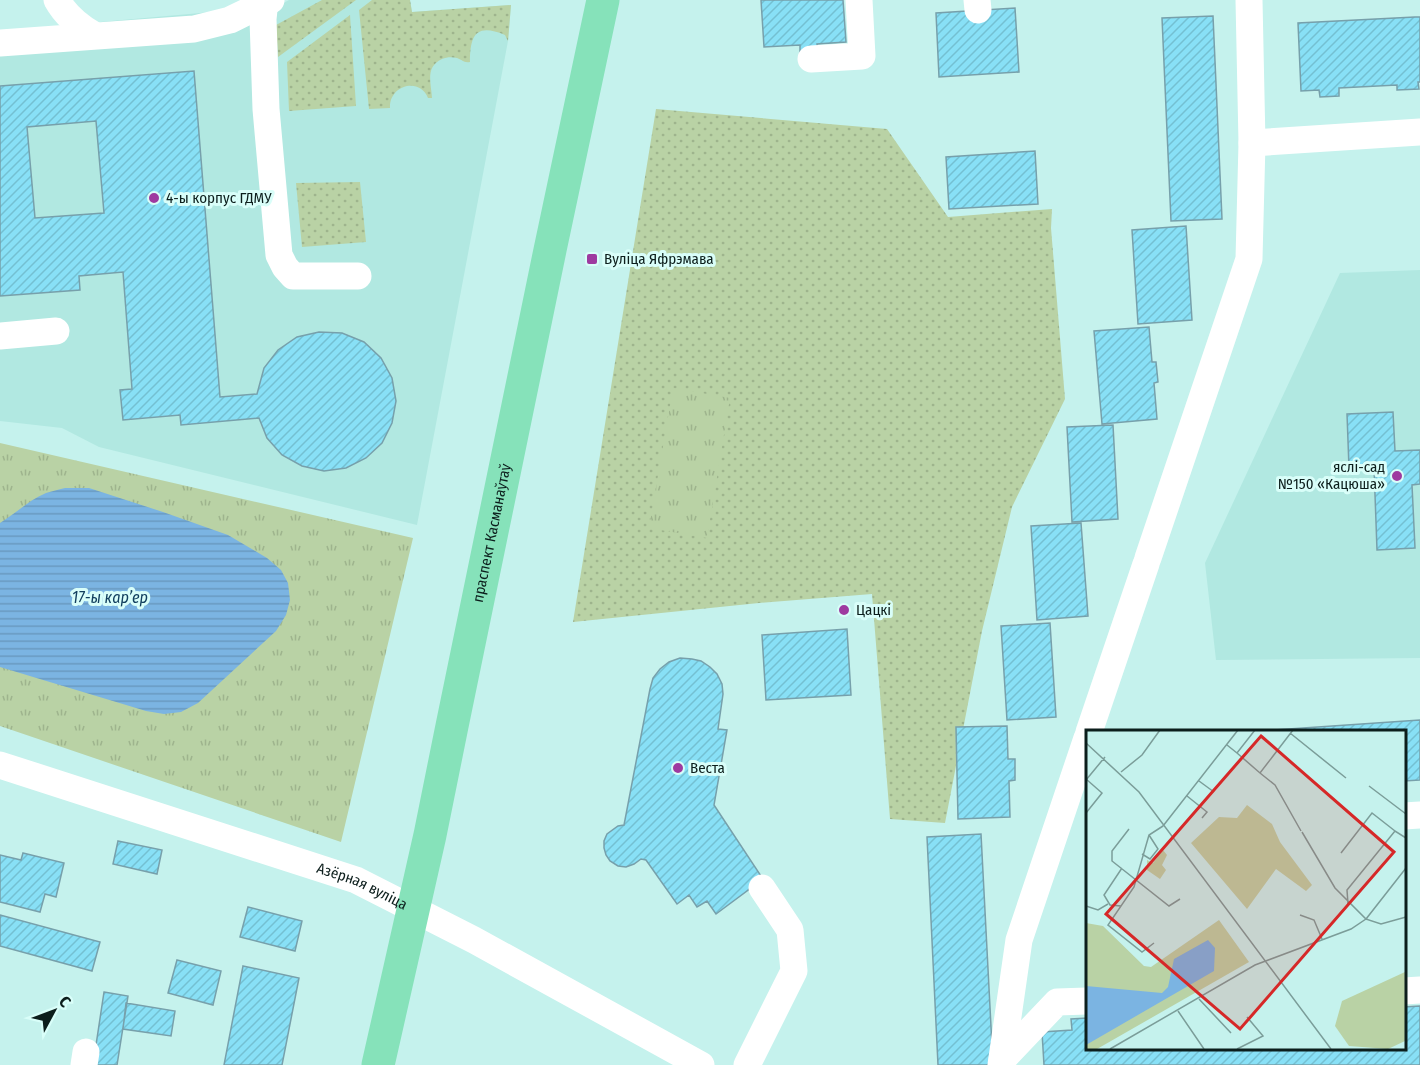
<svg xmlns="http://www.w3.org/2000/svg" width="1420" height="1065" font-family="'Fira Sans Condensed',sans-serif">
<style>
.built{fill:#b1e8e1}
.grass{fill:url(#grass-dots)}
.park{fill:url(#park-tufts)}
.water{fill:url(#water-rules)}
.building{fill:url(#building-hatch);stroke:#77a0ab;stroke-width:1.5;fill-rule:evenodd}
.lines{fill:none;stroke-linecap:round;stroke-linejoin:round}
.minor{stroke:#fff;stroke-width:27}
.major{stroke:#86e2ba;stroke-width:33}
.poi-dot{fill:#9e3aa0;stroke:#d9fef9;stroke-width:2}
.labels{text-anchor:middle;stroke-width:6;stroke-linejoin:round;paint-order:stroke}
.poi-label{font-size:15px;fill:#0c1e1c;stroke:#d9fef9;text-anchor:start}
.street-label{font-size:15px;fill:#0c1e1c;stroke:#d9fef9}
.water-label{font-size:16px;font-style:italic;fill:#13405f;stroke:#d9fef9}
.inset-road{fill:none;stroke:#7b9d99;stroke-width:1.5}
.view{fill:#d62828;fill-opacity:0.15;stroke:#d62828;stroke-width:3}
.inset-edge{fill:none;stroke:#0c1e1c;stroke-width:3}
</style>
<defs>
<pattern id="grass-dots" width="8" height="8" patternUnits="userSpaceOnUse" patternTransform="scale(1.5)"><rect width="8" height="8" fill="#b9d2a5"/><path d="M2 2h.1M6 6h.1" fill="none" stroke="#9eb48d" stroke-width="1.8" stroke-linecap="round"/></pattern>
<pattern id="park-tufts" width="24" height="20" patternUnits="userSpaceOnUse" patternTransform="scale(1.5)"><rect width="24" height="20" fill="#b9d2a5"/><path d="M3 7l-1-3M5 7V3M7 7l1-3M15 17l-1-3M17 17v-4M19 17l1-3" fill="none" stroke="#9eb48d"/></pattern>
<pattern id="water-rules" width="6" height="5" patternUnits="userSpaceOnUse" patternTransform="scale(1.5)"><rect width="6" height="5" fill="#7bb4e2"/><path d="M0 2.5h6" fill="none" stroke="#699ac1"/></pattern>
<pattern id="building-hatch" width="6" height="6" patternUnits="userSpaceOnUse" patternTransform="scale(1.5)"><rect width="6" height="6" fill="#88e0f6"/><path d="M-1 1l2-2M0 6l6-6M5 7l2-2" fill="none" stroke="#74c0d2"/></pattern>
</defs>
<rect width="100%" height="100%" fill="#c5f2ed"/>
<path class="built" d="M 289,0 L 410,0 L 412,12 L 511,5 L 508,41 L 417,525 L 99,447 L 62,428 L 0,421 L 0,31 L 278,6 Z
M 1420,270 L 1420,658 L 1216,660 L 1205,563 L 1340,273 Z"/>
<path class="grass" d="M 322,0 L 356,0 L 278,57 L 276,25 Z
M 372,0 L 410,0 L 412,12 L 511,5 L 508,41 L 505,35 C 476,23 470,35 470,62 C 463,63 463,60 457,58 C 452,57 447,57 442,59 C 425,67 431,82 432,98 L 428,98 C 420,77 389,85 390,108 L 369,109 L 359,10 Z
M 350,15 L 356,106 L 289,111 L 287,62 Z
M 656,109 L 887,129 L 948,217 L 1052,209 L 1051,228 L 1065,399 L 1012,507 L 982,631 L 945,823 L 890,819 L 872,594 L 759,603 L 573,622 Z
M 360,182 L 366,242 L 302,247 L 296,183 Z"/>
<path class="park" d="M 673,388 L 730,398 L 707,538 L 649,528 Z
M 0,443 L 413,538 L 341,842 L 0,726 Z"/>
<path class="water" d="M 65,488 L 89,488 L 163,512 L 228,535 L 267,558 L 281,570 L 288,583 L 290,600 L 286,615 L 276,631 L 198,703 L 181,712 L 164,714 L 146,711 L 0,667 L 0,523 C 15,514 29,500 46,493 C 52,491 58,490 65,488 Z"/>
<path class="building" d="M 761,0 L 843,0 L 846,42 L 817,44 L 818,51 L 800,52 L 800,45 L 764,47 Z
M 1015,8 L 1019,72 L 939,77 L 936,13 Z
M 1213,16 L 1222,219 L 1171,221 L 1162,18 Z
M 1415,17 L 1420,17 L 1420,82 L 1418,82 L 1419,89 L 1397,90 L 1397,85 L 1339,88 L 1339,96 L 1320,97 L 1319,90 L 1301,91 L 1298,23 Z
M 194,71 L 220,397 L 257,394 L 264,368 L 278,350 L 297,337 L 319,332 L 342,333 L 364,342 L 381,358 L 392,378 L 396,401 L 392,423 L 382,443 L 366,458 L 346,468 L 324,471 L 302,466 L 282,455 L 267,438 L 259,418 L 181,425 L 180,415 L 123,420 L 120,390 L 132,389 L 123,272 L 79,276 L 80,290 L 0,296 L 0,86 ZM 96,121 L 104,213 L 35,218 L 27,127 Z
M 1035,151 L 1038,204 L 949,209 L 946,157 Z
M 1186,226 L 1192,320 L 1138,324 L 1132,230 Z
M 1149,327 L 1152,362 L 1156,362 L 1158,382 L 1154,383 L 1157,419 L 1102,424 L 1094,331 Z
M 1393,412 L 1395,451 L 1420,450 L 1420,484 L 1412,485 L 1415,548 L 1377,550 L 1374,467 L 1349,468 L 1347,414 Z
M 1113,425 L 1118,519 L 1072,522 L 1067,427 Z
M 1081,523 L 1088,616 L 1037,620 L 1031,526 Z
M 1050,623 L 1056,717 L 1007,720 L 1001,626 Z
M 847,629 L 851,695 L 766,700 L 762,635 Z
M 680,658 L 692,659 L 701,661 L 710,667 L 717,674 L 722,684 L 723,694 L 718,729 L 727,730 L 714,805 L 763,879 L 716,914 L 707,901 L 697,907 L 689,895 L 677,904 L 646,860 L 641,859 L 634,864 L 626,867 L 618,866 L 610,861 L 606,855 L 604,848 L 604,841 L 607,834 L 618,826 L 624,825 L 650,689 L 653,678 L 660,669 L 669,662 Z
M 1420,720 L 1420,780 L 1404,781 L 1404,732 L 1245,732 Z
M 1007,726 L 1008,759 L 1015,759 L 1015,780 L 1009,781 L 1010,817 L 958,819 L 956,727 Z
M 981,834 L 993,1065 L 938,1065 L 927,837 Z
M 118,841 L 162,850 L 157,874 L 113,864 Z
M 23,853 L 64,863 L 56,897 L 45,894 L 40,912 L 0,902 L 0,855 L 21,860 Z
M 248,907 L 302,921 L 295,951 L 240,937 Z
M 0,915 L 100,942 L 92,971 L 0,946 Z
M 177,960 L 221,971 L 213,1005 L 168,993 Z
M 243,966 L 299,978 L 282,1065 L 224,1065 Z
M 104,992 L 128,996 L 117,1065 L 93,1065 Z
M 126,1003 L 175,1011 L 171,1036 L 123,1029 Z
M 1420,1006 L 1420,1065 L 1044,1065 L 1042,1032 L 1072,1030 L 1071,1019 L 1087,1018 L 1087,1048 L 1404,1048 L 1404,1007 Z"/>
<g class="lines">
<g class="minor">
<path d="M 57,0 C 66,16 78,26 94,35"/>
<path d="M 265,0 L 263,19 L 266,109 L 279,255 L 285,267 L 293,276 L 358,276"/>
<path d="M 977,0 L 978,10"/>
<path d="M 1249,0 L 1252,143 L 1420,132"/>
<path d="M 0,43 L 194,29 L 230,20 L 271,0"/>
<path d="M 811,59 L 862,56 L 859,0"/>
<path d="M 0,336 L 56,331"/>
<path d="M 1148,558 L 1249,259 L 1252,143"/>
<path d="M 1089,732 L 1146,564"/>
<path id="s1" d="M 0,765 L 356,880 L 474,940 L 701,1065"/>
<path d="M 1404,816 L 1420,815"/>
<path d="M 1404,991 L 1420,990"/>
<path d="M 1002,1060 L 1057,1002 L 1087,1001"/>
<path d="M 84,1065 L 86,1052"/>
<path d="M 747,1065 L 794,971 L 790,930 L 762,888"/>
<path d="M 1001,1065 L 1019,940 L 1087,738"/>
</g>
<path class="major" id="s2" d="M 378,1065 L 430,835 L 452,726 L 550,250 L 603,0"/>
</g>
<g class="poi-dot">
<circle cx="154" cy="198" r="6"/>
<rect x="586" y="253" width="12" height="12" rx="3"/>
<circle cx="1397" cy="476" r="6"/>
<circle cx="844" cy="610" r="6"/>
<circle cx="678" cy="768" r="6"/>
</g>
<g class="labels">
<g class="poi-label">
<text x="166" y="203">4-ы корпус ГДМУ</text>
<text x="604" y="264">Вуліца Яфрэмава</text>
<text x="1385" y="472" text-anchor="end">яслі-сад<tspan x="1385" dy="17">№150 «Кацюша»</tspan></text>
<text x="856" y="615">Цацкі</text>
<text x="690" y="773">Веста</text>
</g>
<g class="street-label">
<text dy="5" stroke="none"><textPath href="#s2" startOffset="544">праспект Касманаўтаў</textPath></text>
<text dy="5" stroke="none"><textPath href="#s1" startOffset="382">Азёрная вуліца</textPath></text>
</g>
<g class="water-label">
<text x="110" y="603">17-ы кар’ер</text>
</g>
</g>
<g transform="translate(1086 730)">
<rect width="320" height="320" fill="#c5f2ed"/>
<path d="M 161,75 L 186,94 L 194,112 L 226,155 L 220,161 L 190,139 L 161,179 L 105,113 L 133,87 L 151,88 ZM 77,120 L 81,125 L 76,135 L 80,140 L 74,149 L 61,140 L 61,130 L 67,133 Z" fill="#b9d2a5"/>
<path d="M 150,136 L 165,154 L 157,160 L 142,142 ZM 133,190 L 163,232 L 11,319 L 0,319 L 0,193 L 17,196 L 58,236 L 65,237 Z" fill="#b9d2a5"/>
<path d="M 319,242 L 319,311 L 302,319 L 263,316 L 249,296 L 256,271 Z" fill="#b9d2a5"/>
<path d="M 122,210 L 129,218 L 128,241 L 0,315 L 0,256 L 76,263 L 82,257 L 88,229 Z" fill="#7bb4e2"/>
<path class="inset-road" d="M 204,3 L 260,48M 0,13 L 53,62 L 245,319M 141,15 L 151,23 L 169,0M 151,23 L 174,43 L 207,0M 35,42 L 56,25 L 74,0M 174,43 L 189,55 L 215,101M 0,50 L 19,27M 113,51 L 128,62M 283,56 L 320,84M 101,66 L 121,82 L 116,88M 0,83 L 16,63 L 0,49M 77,96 L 152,0M 43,99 L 26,121 L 26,131 L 83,176 L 94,169M 216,102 L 249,158 L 280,189 L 320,138M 255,123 L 286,83 L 309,101M 56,124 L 64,129 L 72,119 L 63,105M 262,174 L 261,160 L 309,101 L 320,108M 0,176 L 12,180 L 22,174M 35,176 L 24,175 L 18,165 L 36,138M 214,185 L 228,190 L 236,209M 68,213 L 56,222 L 22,195 L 48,157 L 63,105 L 77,96M 113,269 L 145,303M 92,281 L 118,319M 24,319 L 169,235 L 265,199 L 280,189 L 295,194 L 320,187M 151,319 L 177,306 L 161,287"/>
<path class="view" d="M 175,6 L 308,122 L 154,299 L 20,184 Z"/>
<rect width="320" height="320" class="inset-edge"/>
</g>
<g transform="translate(54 1011) rotate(49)" stroke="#d9fef9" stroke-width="4.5" paint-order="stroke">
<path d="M0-4.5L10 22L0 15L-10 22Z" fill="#0c1e1c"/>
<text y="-9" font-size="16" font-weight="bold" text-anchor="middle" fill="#0c1e1c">С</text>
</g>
</svg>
